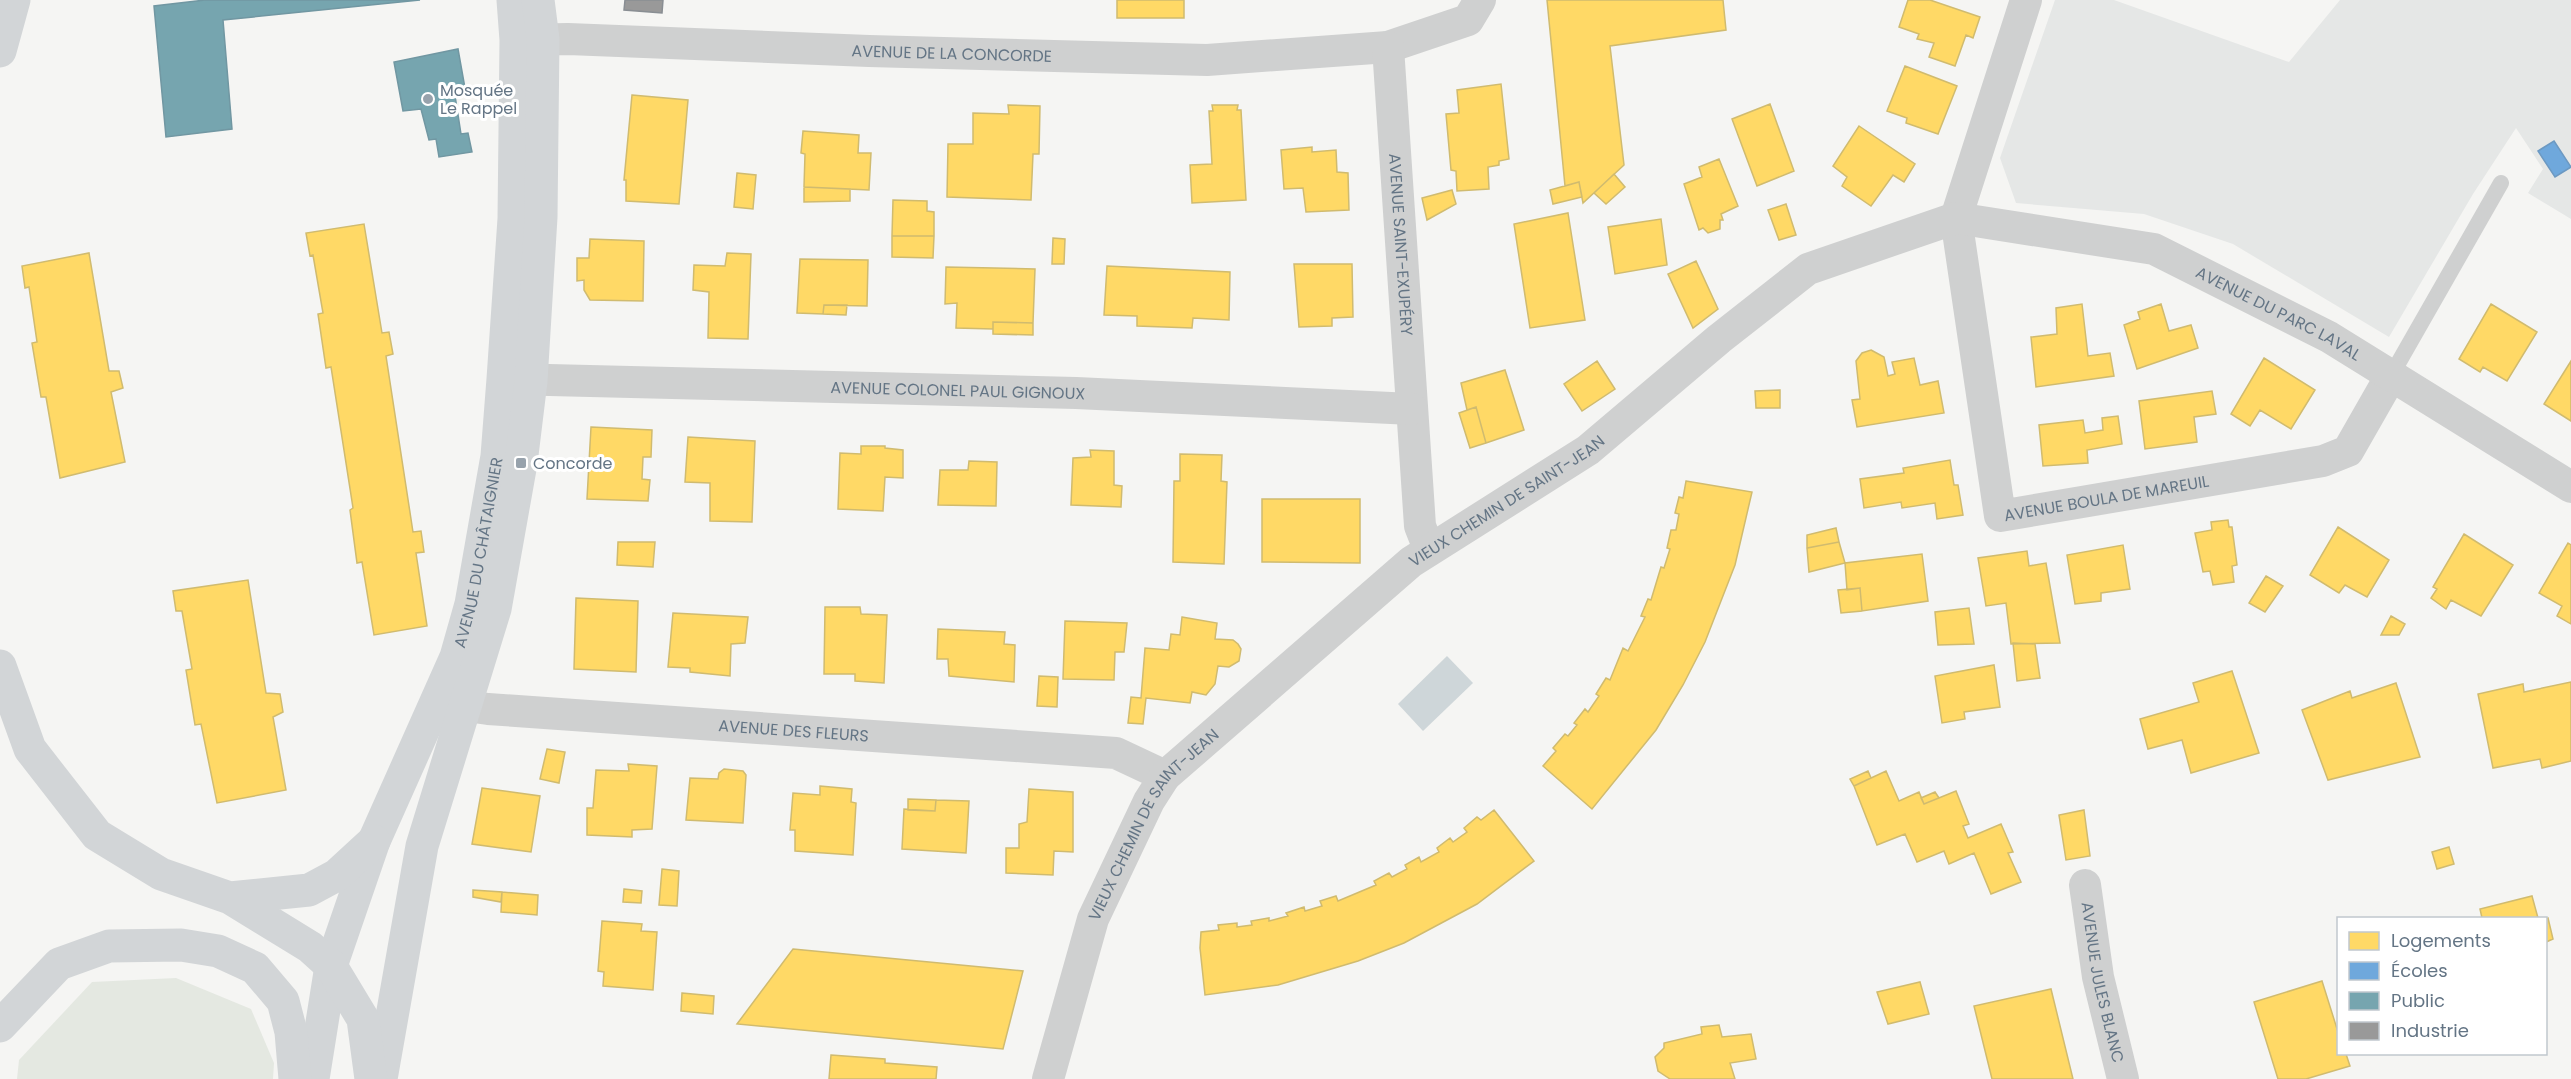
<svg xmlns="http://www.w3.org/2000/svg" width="2571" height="1079" font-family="Poppins,sans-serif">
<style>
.built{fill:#e5e7e6}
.green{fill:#e4e8e1}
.water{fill:#ced6d9}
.homes{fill:#ffd966;stroke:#d0bb6f;stroke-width:1.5}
.schools{fill:#6fa8dc;stroke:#6c99c2;stroke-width:1.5}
.public{fill:#76a5af;stroke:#7197a2;stroke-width:1.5}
.industry{fill:#999;stroke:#898e93;stroke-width:1.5}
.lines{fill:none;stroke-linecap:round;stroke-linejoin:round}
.lane{stroke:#cfd0d0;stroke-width:16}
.street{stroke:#cfd0d0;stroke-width:32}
.secondary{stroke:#d2d5d7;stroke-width:33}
.highway{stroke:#d2d5d7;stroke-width:33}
.poi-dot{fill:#97a2ac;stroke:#fff;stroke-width:2}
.labels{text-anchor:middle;stroke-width:6;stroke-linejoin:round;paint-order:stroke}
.street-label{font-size:16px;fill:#647585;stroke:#fff}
.poi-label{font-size:16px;fill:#647585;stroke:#fff;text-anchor:start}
</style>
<rect width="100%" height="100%" fill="#f5f5f3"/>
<path class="built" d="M 2055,0 L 2114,0 L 2289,62 L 2340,0 L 2571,0 L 2571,219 L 2528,193 L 2543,169 L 2516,128 L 2473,194 L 2389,337 L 2233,244 L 2144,214 L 2016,203 L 2000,158 Z"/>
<path class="green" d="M 176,978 L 251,1009 L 274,1063 L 273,1079 L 17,1079 L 19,1060 L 92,982 Z"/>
<path class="water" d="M 1447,656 L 1473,683 L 1423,731 L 1398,704 Z"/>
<path class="homes" d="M 1117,0 L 1184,0 L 1184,18 L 1117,18 Z
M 1547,0 L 1723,0 L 1726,30 L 1610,46 L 1624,165 L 1583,203 L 1579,182 L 1565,186 Z
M 1908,0 L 1930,0 L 1980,17 L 1973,38 L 1966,35 L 1955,66 L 1929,57 L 1934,43 L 1917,39 L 1919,34 L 1899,27 Z
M 1905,66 L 1957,86 L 1938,134 L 1906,123 L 1907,118 L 1887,111 Z
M 1501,84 L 1509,159 L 1499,161 L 1499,165 L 1488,167 L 1489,189 L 1457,191 L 1456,171 L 1451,170 L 1446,114 L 1459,113 L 1457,90 Z
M 632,95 L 688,100 L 679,204 L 626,201 L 626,180 L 624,180 Z
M 1770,104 L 1794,171 L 1757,186 L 1732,119 Z
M 1008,105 L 1040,106 L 1039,154 L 1033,154 L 1031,200 L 947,197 L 948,144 L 973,144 L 973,113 L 1009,114 Z
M 1212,105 L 1238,105 L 1237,110 L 1241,110 L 1246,200 L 1192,203 L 1190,165 L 1212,164 L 1209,111 L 1213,111 Z
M 1859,126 L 1915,164 L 1904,182 L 1893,175 L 1871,206 L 1842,186 L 1847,177 L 1833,166 Z
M 803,131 L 859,135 L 858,153 L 871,153 L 869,190 L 804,187 L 805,154 L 801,153 Z
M 1312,147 L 1312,152 L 1336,150 L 1337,172 L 1348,173 L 1349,210 L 1306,212 L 1303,188 L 1284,189 L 1281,150 Z
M 1719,159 L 1738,206 L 1721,214 L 1723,220 L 1720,220 L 1720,229 L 1708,233 L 1703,228 L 1699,230 L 1684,184 L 1702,177 L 1699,167 Z
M 737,173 L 756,175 L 753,209 L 734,207 Z
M 1614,174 L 1625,187 L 1606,204 L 1594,193 Z
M 1579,182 L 1582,197 L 1553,204 L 1550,190 Z
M 804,187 L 850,189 L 850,201 L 804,202 Z
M 1452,190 L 1456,204 L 1427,220 L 1422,198 Z
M 893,200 L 927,201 L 927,211 L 934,212 L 934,236 L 892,236 Z
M 1786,204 L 1796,235 L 1779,240 L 1768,210 Z
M 1568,213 L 1585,320 L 1530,328 L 1514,224 Z
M 1661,219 L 1667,265 L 1615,274 L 1608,227 Z
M 364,224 L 382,333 L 389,332 L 393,354 L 386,356 L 413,532 L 421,531 L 424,552 L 416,553 L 427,626 L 374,635 L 362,562 L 357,563 L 350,510 L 353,508 L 331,367 L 326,368 L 318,314 L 323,313 L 313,255 L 310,256 L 306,233 Z
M 892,236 L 934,236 L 933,258 L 892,257 Z
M 1053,238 L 1065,239 L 1064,264 L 1052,264 Z
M 590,239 L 644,241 L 643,301 L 590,300 L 584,290 L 584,280 L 577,281 L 577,258 L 589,258 Z
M 89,253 L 109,371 L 119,371 L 123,388 L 111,392 L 125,462 L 60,478 L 46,397 L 41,397 L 32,343 L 37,342 L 29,287 L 25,288 L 22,266 Z
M 727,253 L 751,254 L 748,339 L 708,338 L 709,292 L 693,290 L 694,265 L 725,266 Z
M 800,259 L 868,260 L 867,306 L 824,305 L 823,314 L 797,313 Z
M 1696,261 L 1718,309 L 1693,328 L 1668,274 Z
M 1294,264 L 1352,264 L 1353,317 L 1332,318 L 1332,326 L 1299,327 Z
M 1107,266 L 1230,272 L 1229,320 L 1193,318 L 1192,328 L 1137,326 L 1137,316 L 1104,315 Z
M 946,267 L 1035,269 L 1033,323 L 993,322 L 993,329 L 956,328 L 957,303 L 945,304 Z
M 2082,304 L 2088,356 L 2110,353 L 2114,376 L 2036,387 L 2031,337 L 2057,334 L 2056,308 Z
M 2161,304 L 2169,331 L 2191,325 L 2198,348 L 2137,369 L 2124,325 L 2140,319 L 2138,312 Z
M 2491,304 L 2537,332 L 2507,381 L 2483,367 L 2480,372 L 2459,359 Z
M 824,305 L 847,305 L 846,315 L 823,314 Z
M 993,322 L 1033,323 L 1033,335 L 993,334 Z
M 1871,350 L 1884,357 L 1888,376 L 1895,374 L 1892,362 L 1914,358 L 1920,385 L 1938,381 L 1944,413 L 1857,427 L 1852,400 L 1860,399 L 1856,361 L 1862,353 Z
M 2264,358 L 2315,390 L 2291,429 L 2260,410 L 2250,426 L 2231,414 Z
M 1597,361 L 1615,389 L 1582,411 L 1564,384 Z
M 2571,361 L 2571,421 L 2544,404 Z
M 1505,370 L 1524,430 L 1486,443 L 1476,407 L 1467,410 L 1461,383 Z
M 1780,390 L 1780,408 L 1756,408 L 1755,391 Z
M 2212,391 L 2216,414 L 2194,417 L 2197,442 L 2145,449 L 2139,401 Z
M 1476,407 L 1486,443 L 1470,448 L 1459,413 Z
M 2118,416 L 2122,444 L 2087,450 L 2088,463 L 2043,466 L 2039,425 L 2083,420 L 2085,433 L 2103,430 L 2102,418 Z
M 591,427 L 652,430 L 651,457 L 643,457 L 642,479 L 650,480 L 648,501 L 587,499 Z
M 688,437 L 755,441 L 752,522 L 710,521 L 710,483 L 685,482 Z
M 861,446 L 885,446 L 885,448 L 903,450 L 903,478 L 885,477 L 883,511 L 838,509 L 840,453 L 861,454 Z
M 1090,450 L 1114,451 L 1114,485 L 1122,486 L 1121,507 L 1071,505 L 1073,458 L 1091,457 Z
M 1180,454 L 1222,455 L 1221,481 L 1227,482 L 1224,564 L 1173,562 L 1174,481 L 1180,481 Z
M 1950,460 L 1954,485 L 1958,485 L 1963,515 L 1937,519 L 1935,503 L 1902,508 L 1901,502 L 1864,508 L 1860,479 L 1904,473 L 1903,468 Z
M 969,461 L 997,462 L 996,506 L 938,505 L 940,470 L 968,470 Z
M 1686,481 L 1752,492 L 1735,565 L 1705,642 L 1683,685 L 1656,730 L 1592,809 L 1543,766 L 1556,751 L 1553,748 L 1565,734 L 1568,736 L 1577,725 L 1574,723 L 1585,709 L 1588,712 L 1599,696 L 1596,694 L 1606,678 L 1610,680 L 1623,648 L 1628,651 L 1645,617 L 1641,616 L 1648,599 L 1651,600 L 1661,567 L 1664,568 L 1670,549 L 1667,548 L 1671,530 L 1676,530 L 1679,514 L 1675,513 L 1679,497 L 1683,498 Z
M 1262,499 L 1360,499 L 1360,563 L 1262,562 Z
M 2228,520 L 2229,527 L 2232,527 L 2237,565 L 2232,566 L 2234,582 L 2213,585 L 2210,571 L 2203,572 L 2195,533 L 2212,530 L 2211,522 Z
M 2338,527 L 2389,560 L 2367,597 L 2345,585 L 2339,593 L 2310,575 Z
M 1836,528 L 1839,542 L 1807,548 L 1807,535 Z
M 2464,534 L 2513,565 L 2481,616 L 2451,600 L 2446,609 L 2431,598 L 2437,589 L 2433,587 Z
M 618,542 L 655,542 L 653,567 L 617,565 Z
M 1839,542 L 1845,563 L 1809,572 L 1807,548 Z
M 2568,543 L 2571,545 L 2571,624 L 2557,616 L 2562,606 L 2539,593 Z
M 2123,545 L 2130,589 L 2101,593 L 2101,601 L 2075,604 L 2067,555 Z
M 2027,551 L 2029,566 L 2046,563 L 2060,643 L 2011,644 L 2006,603 L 1986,606 L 1978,558 Z
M 1922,554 L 1928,601 L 1862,611 L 1860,588 L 1847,590 L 1845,563 Z
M 2266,576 L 2283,586 L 2265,612 L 2249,603 Z
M 248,580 L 266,693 L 280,694 L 283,712 L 273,717 L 286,790 L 217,803 L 201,724 L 195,725 L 186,670 L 192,669 L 182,611 L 176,611 L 173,591 Z
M 1860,588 L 1862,611 L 1841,613 L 1838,590 Z
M 576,598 L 638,601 L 636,672 L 574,669 Z
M 825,607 L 860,607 L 861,614 L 887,615 L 884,683 L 855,681 L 855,674 L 824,674 Z
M 1969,608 L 1974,644 L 1938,645 L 1935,612 Z
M 673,613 L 748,617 L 745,643 L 731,644 L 730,676 L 690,672 L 690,668 L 668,667 Z
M 2391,616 L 2405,624 L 2399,635 L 2381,635 Z
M 1182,617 L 1217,623 L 1215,639 L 1233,640 L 1238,644 L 1241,649 L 1239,661 L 1229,667 L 1218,666 L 1215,684 L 1206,695 L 1192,692 L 1190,703 L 1146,698 L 1143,724 L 1128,723 L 1131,697 L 1141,698 L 1145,648 L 1169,650 L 1171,634 L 1180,635 Z
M 1065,621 L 1127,623 L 1124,652 L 1115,652 L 1114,680 L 1063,679 Z
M 938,629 L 1005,632 L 1004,644 L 1015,645 L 1014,682 L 949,676 L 948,659 L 937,659 Z
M 2013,643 L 2035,644 L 2040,678 L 2017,681 Z
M 1994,665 L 2000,707 L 1964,712 L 1965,719 L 1942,723 L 1935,676 Z
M 2232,671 L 2259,753 L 2191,773 L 2182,740 L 2148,749 L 2140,719 L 2199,702 L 2193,683 Z
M 1039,676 L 1058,677 L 1057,707 L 1037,706 Z
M 2571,682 L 2571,761 L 2542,768 L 2540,759 L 2493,768 L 2478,694 L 2523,684 L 2524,692 Z
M 2396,683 L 2420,757 L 2328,780 L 2302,710 L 2350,691 L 2352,698 Z
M 547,749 L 565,752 L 559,783 L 540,779 Z
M 628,764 L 657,766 L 652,829 L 632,830 L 632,837 L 587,835 L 587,808 L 593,808 L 596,770 L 629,771 Z
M 724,769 L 743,771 L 746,775 L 743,823 L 686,820 L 690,778 L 718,779 L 719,773 Z
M 1868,771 L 1871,778 L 1854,786 L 1850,779 Z
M 1886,771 L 1899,801 L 1919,792 L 1924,804 L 1956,791 L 1969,824 L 1963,826 L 1968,838 L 2001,824 L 2013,852 L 2008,853 L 2021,882 L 1991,894 L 1974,853 L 1949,864 L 1944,851 L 1917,862 L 1905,834 L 1877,845 L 1854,786 Z
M 820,786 L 852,789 L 851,802 L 856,803 L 853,855 L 795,851 L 795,830 L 790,830 L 793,793 L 820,795 Z
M 482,788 L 540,796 L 531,852 L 472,844 Z
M 1029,789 L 1073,792 L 1073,852 L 1054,851 L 1053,875 L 1006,873 L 1006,848 L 1019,848 L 1019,824 L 1027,822 Z
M 1935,792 L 1939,798 L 1924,804 L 1921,798 Z
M 908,799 L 936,800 L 935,811 L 908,810 Z
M 936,800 L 969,801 L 966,853 L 902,849 L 904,809 L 935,811 Z
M 1494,810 L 1534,861 L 1477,904 L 1404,943 L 1358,961 L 1278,985 L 1205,995 L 1200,948 L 1201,932 L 1219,930 L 1218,925 L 1237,923 L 1237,927 L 1252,925 L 1251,921 L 1269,918 L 1269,921 L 1288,916 L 1286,913 L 1304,907 L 1305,911 L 1322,906 L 1320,901 L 1336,896 L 1338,901 L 1376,885 L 1374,881 L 1389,873 L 1392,877 L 1407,869 L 1405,865 L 1419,857 L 1421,862 L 1439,852 L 1437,848 L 1450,838 L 1453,842 L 1467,832 L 1464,828 L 1477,817 L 1481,820 Z
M 2084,810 L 2090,856 L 2066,860 L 2059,815 Z
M 2449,847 L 2454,864 L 2437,869 L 2432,852 Z
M 662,869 L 679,871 L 677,906 L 659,905 Z
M 624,889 L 642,891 L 641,903 L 623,902 Z
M 473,890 L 502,892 L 501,902 L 473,897 Z
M 502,892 L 538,895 L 537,915 L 501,912 Z
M 2532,896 L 2538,918 L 2482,918 L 2480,909 Z
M 2548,918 L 2553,939 L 2546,942 L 2546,919 Z
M 602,921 L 642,924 L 641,931 L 657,932 L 653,990 L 603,986 L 604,972 L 598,971 Z
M 793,949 L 1023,971 L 1003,1049 L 737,1024 Z
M 2322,981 L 2338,1032 L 2338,1054 L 2346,1054 L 2350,1066 L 2306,1079 L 2278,1079 L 2254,1002 Z
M 1920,982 L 1929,1014 L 1888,1024 L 1877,992 Z
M 2051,989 L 2073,1079 L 1992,1079 L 1974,1006 Z
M 682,993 L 714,996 L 713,1014 L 681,1011 Z
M 1719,1025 L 1722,1037 L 1751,1034 L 1756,1059 L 1730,1063 L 1735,1079 L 1670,1079 L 1658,1071 L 1655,1057 L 1664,1048 L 1664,1043 L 1702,1034 L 1701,1027 Z
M 831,1055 L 885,1059 L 885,1063 L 937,1067 L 936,1079 L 829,1079 Z"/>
<path class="schools" d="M 2554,141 L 2571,167 L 2555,177 L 2538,151 Z"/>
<path class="public" d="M 205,0 L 420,0 L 223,20 L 232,129 L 166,137 L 154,6 Z
M 458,49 L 465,88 L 454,89 L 461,134 L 468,133 L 472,152 L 439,157 L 436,139 L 429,140 L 421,109 L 403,111 L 394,62 Z"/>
<path class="industry" d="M 625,0 L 663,0 L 662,13 L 624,10 Z"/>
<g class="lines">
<path class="lane" d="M 2392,374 L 2501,183"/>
<g class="street">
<path id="s1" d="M 2026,0 L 1956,218 L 2000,516 L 2323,461 L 2348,451 L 2392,374"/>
<path id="s2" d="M 517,40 L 568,39 L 869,51 L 1207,60 L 1388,47 L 1468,20 L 1480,0"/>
<path id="s3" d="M 1388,47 L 1420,526 L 1429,549"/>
<path id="s4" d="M 504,379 L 1076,393 L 1412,409"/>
<path id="s5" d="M 462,678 L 467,706 L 488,709 L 1116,753 L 1165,776"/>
<path id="s6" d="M 2085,885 L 2098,977 L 2123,1079"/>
<path id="s7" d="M 1048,1079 L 1093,919 L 1149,801 L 1165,776 L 1411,562 L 1588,450 L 1719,339 L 1808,269 L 1956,218 L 2154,249 L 2329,337 L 2571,487"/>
</g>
<g class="secondary">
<path id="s8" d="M 313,1079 L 331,966 L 374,841 L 456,657 L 471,604 L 497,456 L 503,379 L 514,219 L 516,40 L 513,0"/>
<path d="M 381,1079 L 422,846 L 495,609 L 521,463 L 531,381 L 541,217 L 543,39 L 538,0"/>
</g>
<path class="highway" d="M 0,51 L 14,0
M 0,666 L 30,749 L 97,835 L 161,874 L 230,898 L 310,947 L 331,966 L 363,1019 L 371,1079
M 230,898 L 309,890 L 337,875 L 374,841
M 0,1026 L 59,964 L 109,946 L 181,945 L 218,951 L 255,968 L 283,1001 L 291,1032 L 295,1079"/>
</g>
<g class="poi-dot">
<circle cx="428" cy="99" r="6"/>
<rect x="515" y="457" width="12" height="12" rx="3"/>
</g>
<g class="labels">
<g class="street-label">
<text dy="6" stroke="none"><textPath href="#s2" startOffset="435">AVENUE DE LA CONCORDE</textPath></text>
<text dy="6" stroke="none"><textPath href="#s3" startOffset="198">AVENUE SAINT-EXUPÉRY</textPath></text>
<text dy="6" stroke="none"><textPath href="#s7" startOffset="1644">AVENUE DU PARC LAVAL</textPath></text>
<text dy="6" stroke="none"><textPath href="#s4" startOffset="454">AVENUE COLONEL PAUL GIGNOUX</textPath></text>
<text dy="6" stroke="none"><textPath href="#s1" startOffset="638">AVENUE BOULA DE MAREUIL</textPath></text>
<text dy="6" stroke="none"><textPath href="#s7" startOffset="766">VIEUX CHEMIN DE SAINT-JEAN</textPath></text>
<text dy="6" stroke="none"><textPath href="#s8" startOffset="555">AVENUE DU CHÂTAIGNIER</textPath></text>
<text dy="6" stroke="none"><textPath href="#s5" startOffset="356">AVENUE DES FLEURS</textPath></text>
<text dy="6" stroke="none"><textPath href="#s7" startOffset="280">VIEUX CHEMIN DE SAINT-JEAN</textPath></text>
<text dy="6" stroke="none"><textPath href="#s6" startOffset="99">AVENUE JULES BLANC</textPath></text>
</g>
<g class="poi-label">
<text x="440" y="96">Mosquée<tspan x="440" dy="18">Le Rappel</tspan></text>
<text x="533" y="469">Concorde</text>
</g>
</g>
<rect x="2337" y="917" width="210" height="138" fill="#ffffff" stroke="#c1c8ce" stroke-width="1.5"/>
<rect x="2349" y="932" width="30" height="18" fill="#ffd966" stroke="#c1c8ce" stroke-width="1.5"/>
<text x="2391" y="947" font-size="18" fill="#647585">Logements</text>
<rect x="2349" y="962" width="30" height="18" fill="#6fa8dc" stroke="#c1c8ce" stroke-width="1.5"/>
<text x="2391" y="977" font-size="18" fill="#647585">Écoles</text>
<rect x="2349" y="992" width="30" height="18" fill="#76a5af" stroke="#c1c8ce" stroke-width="1.5"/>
<text x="2391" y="1007" font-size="18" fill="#647585">Public</text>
<rect x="2349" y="1022" width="30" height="18" fill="#999999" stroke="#c1c8ce" stroke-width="1.5"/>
<text x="2391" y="1037" font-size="18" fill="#647585">Industrie</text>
</svg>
